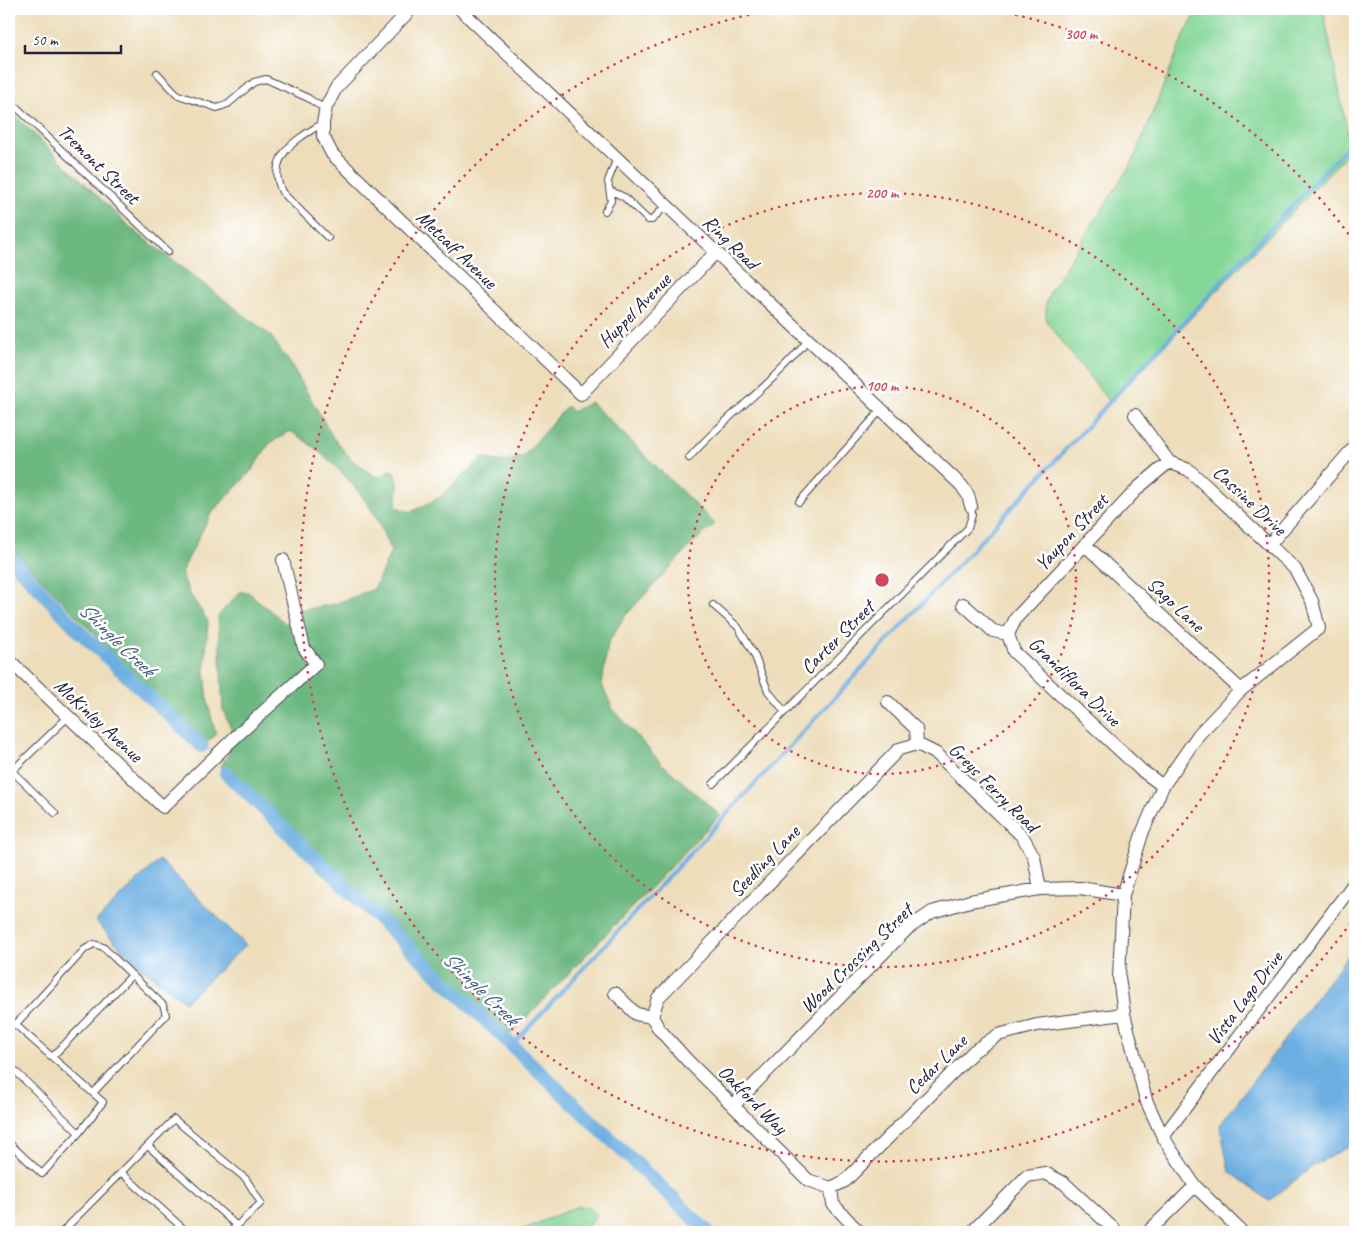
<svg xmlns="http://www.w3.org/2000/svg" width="1364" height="1241" font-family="Caveat,sans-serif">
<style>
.green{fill:#85d798;stroke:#547c6a}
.forest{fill:#6cb880;stroke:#476d5e}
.water{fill:#6caee1;stroke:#47688e}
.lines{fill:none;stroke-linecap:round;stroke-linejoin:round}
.stream{stroke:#6caee1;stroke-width:4}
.canal{stroke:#6caee1;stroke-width:14}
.lane-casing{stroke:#403e4e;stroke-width:8}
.street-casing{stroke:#403e4e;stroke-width:14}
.lane{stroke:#fff;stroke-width:6}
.street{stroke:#fff;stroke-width:12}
.ring{fill:none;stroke:#d1495b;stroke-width:2.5;stroke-dasharray:2.5 5}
.labels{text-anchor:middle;stroke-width:5;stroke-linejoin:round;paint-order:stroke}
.street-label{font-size:20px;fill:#22223b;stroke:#fff}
.water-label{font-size:21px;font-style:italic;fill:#405a7d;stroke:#fff}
.centre{fill:#d1495b;stroke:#fff;stroke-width:2.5}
.ring-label{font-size:15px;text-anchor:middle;font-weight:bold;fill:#d1495b;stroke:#fff;stroke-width:5;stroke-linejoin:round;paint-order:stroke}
</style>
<rect width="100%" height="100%" fill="#fff"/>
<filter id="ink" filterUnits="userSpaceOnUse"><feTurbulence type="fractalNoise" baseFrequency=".02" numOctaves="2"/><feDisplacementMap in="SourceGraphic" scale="10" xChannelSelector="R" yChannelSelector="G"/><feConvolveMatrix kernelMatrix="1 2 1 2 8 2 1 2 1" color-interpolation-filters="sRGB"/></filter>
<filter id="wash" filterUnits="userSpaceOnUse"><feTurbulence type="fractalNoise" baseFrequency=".0096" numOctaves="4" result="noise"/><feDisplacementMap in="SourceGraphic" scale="20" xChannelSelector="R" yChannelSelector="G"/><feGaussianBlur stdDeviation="1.12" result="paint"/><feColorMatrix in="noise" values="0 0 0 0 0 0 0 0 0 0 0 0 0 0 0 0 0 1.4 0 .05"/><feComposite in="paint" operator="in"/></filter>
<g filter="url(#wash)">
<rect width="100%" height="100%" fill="#edddba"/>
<path class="green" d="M 1199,9 L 1323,9 L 1351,150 L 1110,403 L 1046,321 L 1046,304 L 1050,291 L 1133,161 L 1184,35 Z
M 578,1206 L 587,1207 L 596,1214 L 584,1232 L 517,1232 Z"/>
<path class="forest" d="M 9,110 L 132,229 L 270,335 L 292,366 L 334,439 L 353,461 L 374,476 L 382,477 L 390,469 C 403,478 397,494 396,507 L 411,512 L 440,497 L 482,458 L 503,462 L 523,457 L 567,406 L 572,412 L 591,402 L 715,524 L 694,542 L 625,616 L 608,643 L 602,685 L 613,709 L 661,763 L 720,815 L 506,1039 L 221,767 L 228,754 L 232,731 L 223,710 L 218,616 L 240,592 L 248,592 L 286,624 L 294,611 L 335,604 L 374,589 L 391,551 C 386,541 382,529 377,519 C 359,486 321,449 290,431 L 269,444 L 253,469 L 210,515 L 181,573 L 191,596 L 208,621 L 205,670 L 208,703 L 216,735 L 202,746 L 9,546 Z"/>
<path class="water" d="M 159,860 L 246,945 L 185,1002 L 129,958 L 96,921 Z
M 1355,946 L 1355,1143 L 1313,1166 L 1269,1201 L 1229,1171 L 1220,1125 Z"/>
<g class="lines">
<path class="stream" d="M 512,1045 L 1355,138"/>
<path class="canal" d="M 9,557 L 80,632 L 202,746
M 226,773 L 708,1232"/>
</g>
</g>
<g filter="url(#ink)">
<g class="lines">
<defs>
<path id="lane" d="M 157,73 L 178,95 L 217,108 L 228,104 L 254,82 L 266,79 L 308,98 L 326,110
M 9,100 L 168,252
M 323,123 C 297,139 265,156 282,192 L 328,238
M 611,191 L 624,197 L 648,220 L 652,220 L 666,205
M 605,211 L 611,201 L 608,181 L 617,158
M 689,458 C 725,416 773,385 808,340
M 799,502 L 881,410
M 713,605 L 738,627 L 754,654 L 768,691 L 785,712
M 9,768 L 12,771 L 69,716
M 12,771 L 55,813
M 713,784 L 968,528 L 972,515 L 971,506
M 9,1019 L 103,1102 L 79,1133 L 42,1174 L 9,1143
M 15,1025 L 85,949 L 94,944 L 103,947 L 163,1005 L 166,1015 L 93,1093
M 52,1057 L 132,975
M 9,1065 L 79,1133
M 148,1146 L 237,1226
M 122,1173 L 187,1232
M 62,1232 L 174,1119 L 246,1179 L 261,1203 L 230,1232"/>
<path id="street" d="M 411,9 L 336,88 L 326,107 L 323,123 L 323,136 L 332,154 L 581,394 L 715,253
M 460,9 L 961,485 L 968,495 L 971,506
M 1135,415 L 1169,462 L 1189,470 L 1295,569 L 1312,601 L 1319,628 L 1241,690 L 1199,734 L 1163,786 L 1143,831 L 1123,895 L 1119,977 L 1124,1014 L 1146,1100 L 1163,1137 L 1195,1186 L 1242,1232
M 1270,544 L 1355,446
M 1085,545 L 1241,690
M 963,604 L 993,631 L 1008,634 L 1014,652 L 1141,770 L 1163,786
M 1008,634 L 1016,618 L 1139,487 L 1169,462
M 9,660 L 163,807 L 231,741 L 316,664 L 304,648 L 283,560
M 888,702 L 916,729 L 917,744
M 917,744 L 937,754 L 1023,837 L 1034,857 L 1040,889
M 615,993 L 636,1014 L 652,1017 L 659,1029 L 687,1060 L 808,1180 L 831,1188
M 652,1017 L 658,998 L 899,749 L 917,744
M 733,1106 L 907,929 L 932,912 L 970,901 L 1040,889 L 1080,888 L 1123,895
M 1163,1137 L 1355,882
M 831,1188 L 845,1181 L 974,1051 L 998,1035 L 1037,1025 L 1124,1014
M 831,1188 L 833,1204 L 859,1232
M 972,1232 L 1027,1176 L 1045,1173 L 1064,1183 L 1117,1232
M 1148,1232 L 1195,1186"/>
</defs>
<use href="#lane" class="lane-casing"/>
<use href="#street" class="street-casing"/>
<use href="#lane" class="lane"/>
<use href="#street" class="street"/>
</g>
</g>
<g class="ring">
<circle cx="882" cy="580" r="194"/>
<circle cx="882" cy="580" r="387"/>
<path d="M1355 917A581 581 0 1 1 771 10M993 10A581 581 0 0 1 1355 243"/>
</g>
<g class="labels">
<g class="street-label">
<text transform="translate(99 164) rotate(44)" y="7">Tremont Street</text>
<text transform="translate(731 242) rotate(44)" y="7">Ring Road</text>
<text transform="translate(457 249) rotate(44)" y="7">Metcalf Avenue</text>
<text transform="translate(634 310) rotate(-46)" y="7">Huppel Avenue</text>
<text transform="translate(1250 500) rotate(43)" y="7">Cassine Drive</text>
<text transform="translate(1071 532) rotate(-47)" y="7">Yaupon Street</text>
<text transform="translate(1176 604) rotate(43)" y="7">Sago Lane</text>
<text transform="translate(837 637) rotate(-45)" y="7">Carter Street</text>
<text transform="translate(1075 681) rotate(44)" y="7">Grandiflora Drive</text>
<text transform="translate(99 720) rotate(43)" y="7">McKinley Avenue</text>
<text transform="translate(994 787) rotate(45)" y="7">Greys Ferry Road</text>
<text transform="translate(764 861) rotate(-46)" y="7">Seedling Lane</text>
<text transform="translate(856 958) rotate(-44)" y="7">Wood Crossing Street</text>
<text transform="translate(1244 998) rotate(-53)" y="7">Vista Lago Drive</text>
<text transform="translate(936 1064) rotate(-44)" y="7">Cedar Lane</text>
<text transform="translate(753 1099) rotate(45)" y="7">Oakford Way</text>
</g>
<g class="water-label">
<text transform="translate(117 639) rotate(44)" y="7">Shingle Creek</text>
<text transform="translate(481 988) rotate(44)" y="7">Shingle Creek</text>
</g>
</g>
<circle cx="882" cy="580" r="8" class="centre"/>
<g class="ring-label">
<text x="1081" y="39">300 m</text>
<text x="882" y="198">200 m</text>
<text x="882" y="391">100 m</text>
</g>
<rect width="1364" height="1241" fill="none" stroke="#fff" stroke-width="30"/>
<path d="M25 45v8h96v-8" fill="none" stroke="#22223b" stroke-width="2.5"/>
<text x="32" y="45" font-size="15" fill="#22223b" stroke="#ffffff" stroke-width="4" paint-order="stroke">50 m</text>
</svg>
